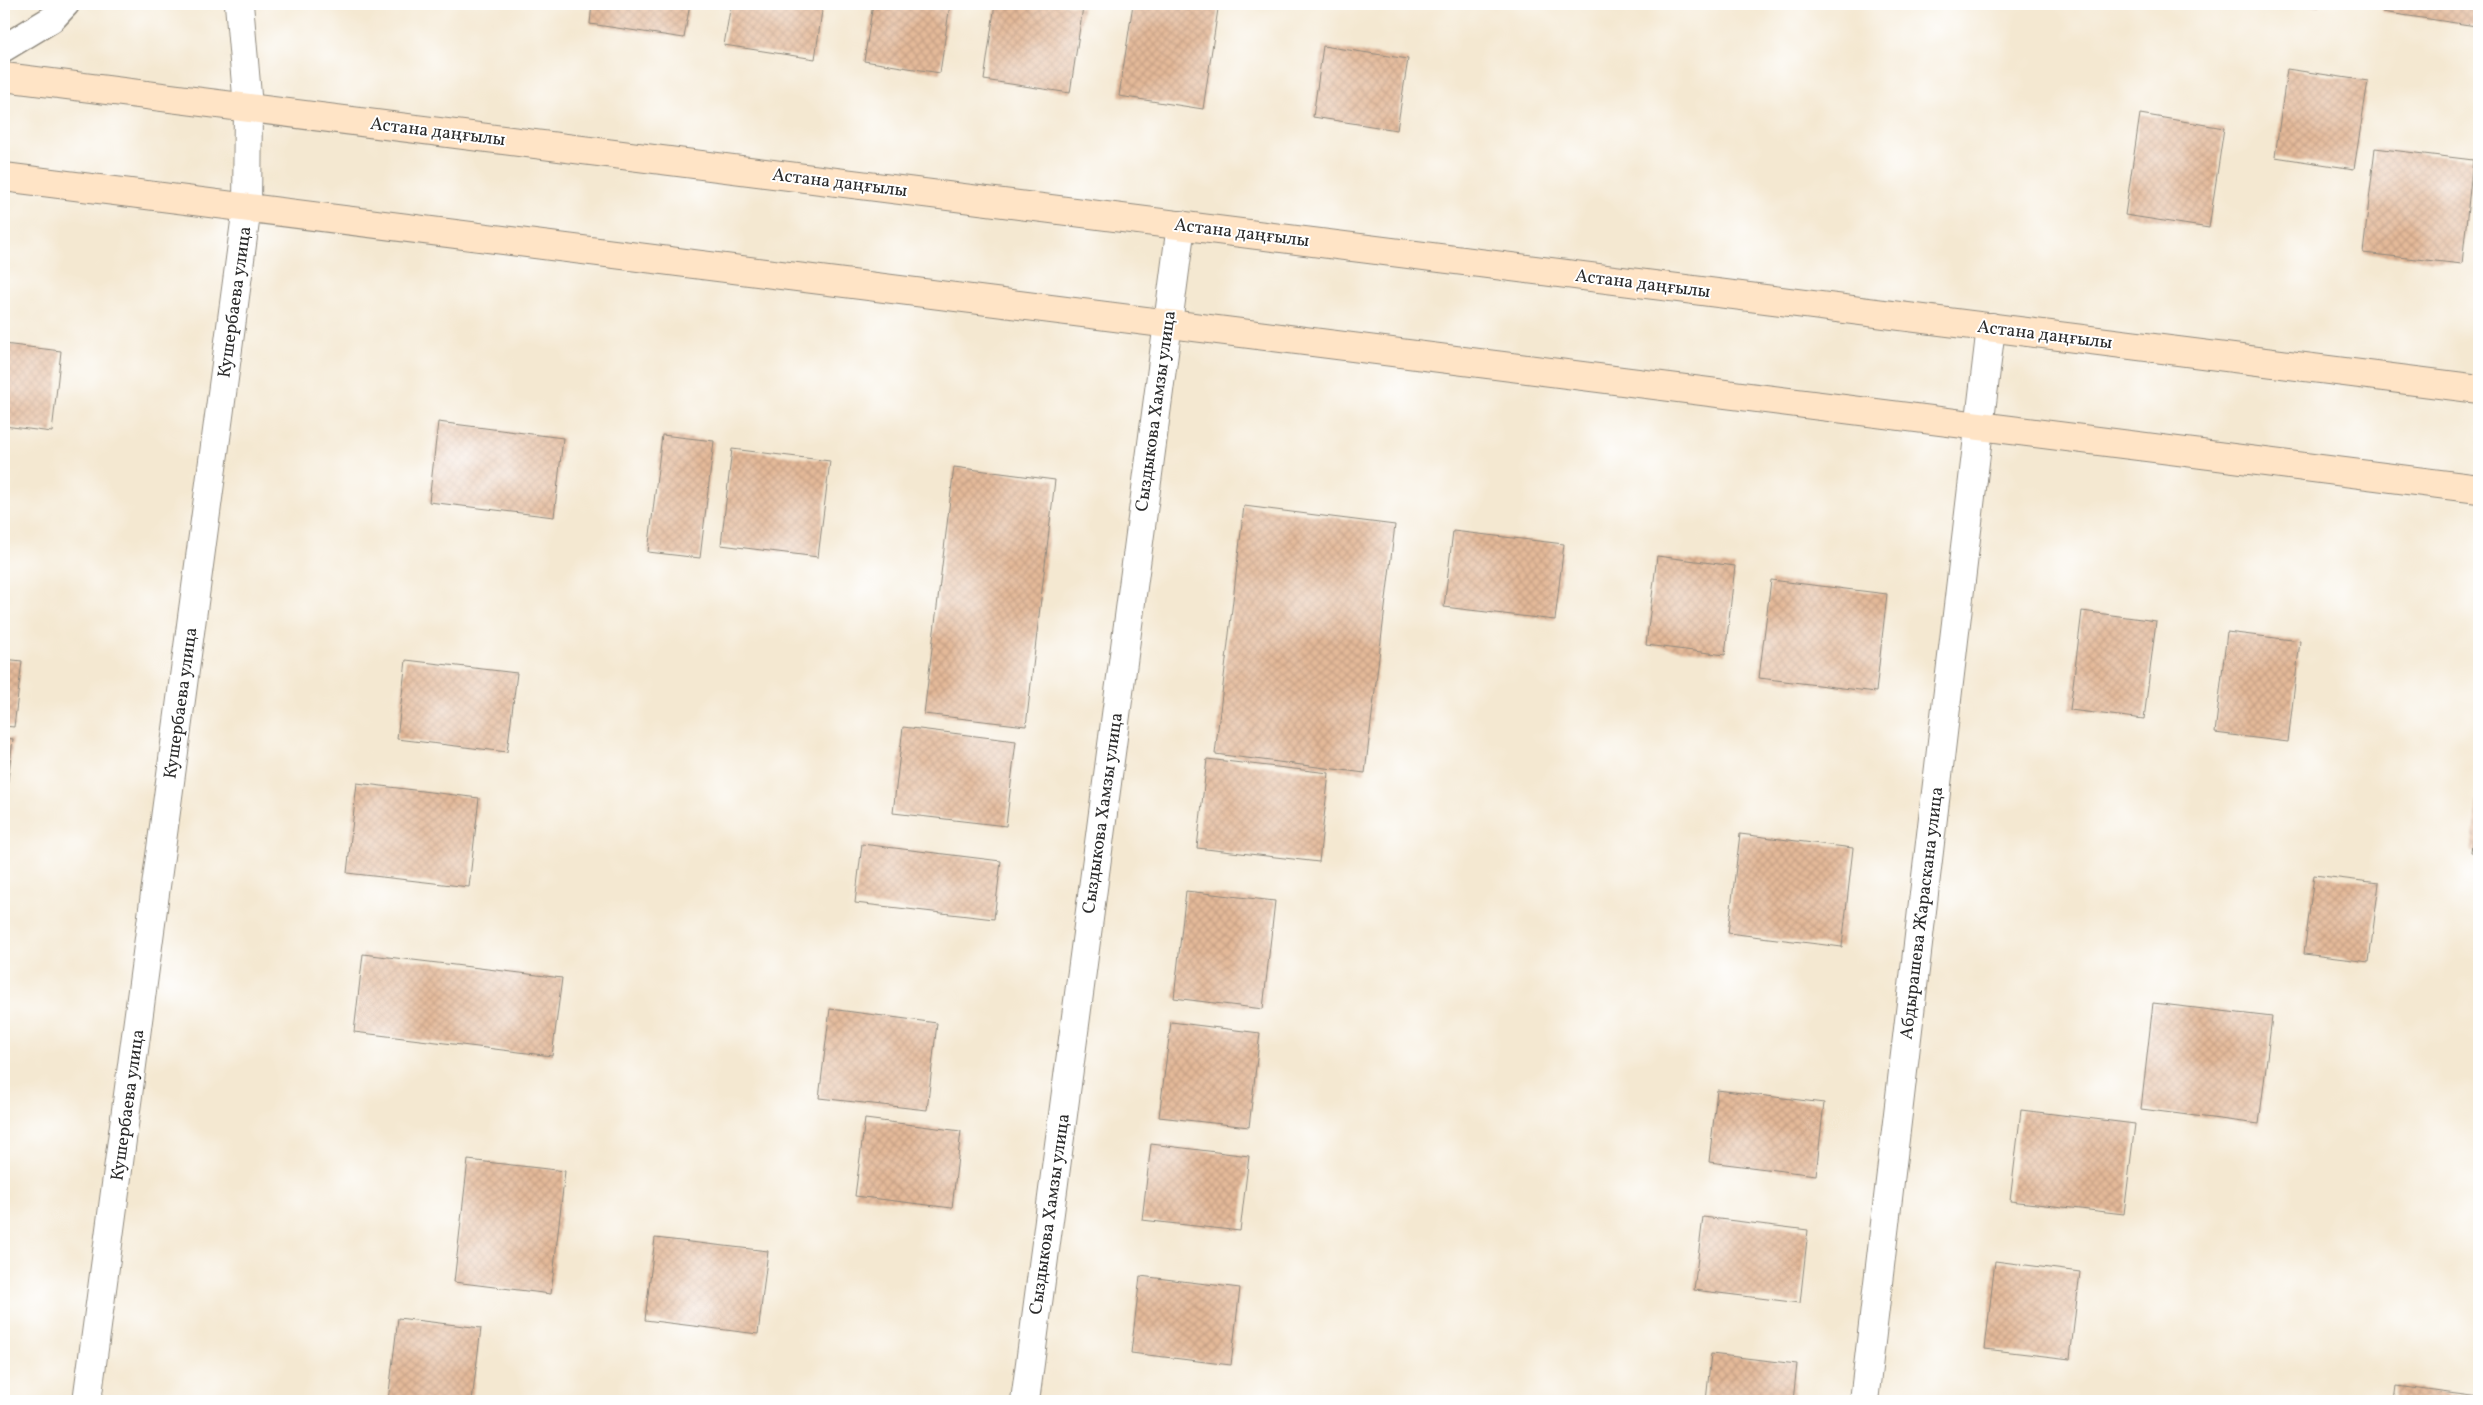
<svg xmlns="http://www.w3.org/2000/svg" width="2483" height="1405" font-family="Vollkorn,serif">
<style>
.building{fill:url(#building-cross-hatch)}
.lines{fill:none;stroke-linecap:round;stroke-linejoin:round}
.lane-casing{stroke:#908a7e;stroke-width:29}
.street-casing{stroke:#908a7e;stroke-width:30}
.secondary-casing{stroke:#908a7e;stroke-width:30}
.lane{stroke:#fff;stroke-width:26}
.street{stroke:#fff;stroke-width:28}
.secondary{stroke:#ffe4c6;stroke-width:28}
.labels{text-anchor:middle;stroke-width:4;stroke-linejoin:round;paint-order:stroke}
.street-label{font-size:18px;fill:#2b2b2b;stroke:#fff}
</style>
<defs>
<pattern id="building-cross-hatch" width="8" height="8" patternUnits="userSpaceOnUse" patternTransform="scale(1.25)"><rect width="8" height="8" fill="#e4b999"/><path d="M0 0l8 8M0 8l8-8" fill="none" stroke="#c49f84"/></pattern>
</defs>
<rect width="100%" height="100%" fill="#fff"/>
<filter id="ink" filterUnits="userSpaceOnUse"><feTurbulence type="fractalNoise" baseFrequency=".02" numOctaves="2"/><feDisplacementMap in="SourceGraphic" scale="10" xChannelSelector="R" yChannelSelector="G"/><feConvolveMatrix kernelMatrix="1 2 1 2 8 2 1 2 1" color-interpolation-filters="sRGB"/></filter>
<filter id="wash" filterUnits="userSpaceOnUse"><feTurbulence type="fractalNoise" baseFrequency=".0096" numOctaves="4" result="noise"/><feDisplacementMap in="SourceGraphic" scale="20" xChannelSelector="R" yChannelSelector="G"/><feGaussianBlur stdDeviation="1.12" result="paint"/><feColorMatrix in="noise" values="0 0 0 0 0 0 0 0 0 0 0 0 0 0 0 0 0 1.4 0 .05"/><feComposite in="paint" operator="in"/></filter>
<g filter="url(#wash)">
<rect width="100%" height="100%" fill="#f4e8d1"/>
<g id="blocks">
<path class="building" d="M 592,4 L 690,4 L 684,38 L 590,24 Z
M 731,4 L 823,4 L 815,59 L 724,45 Z
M 873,4 L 950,4 L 940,73 L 864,61 Z
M 995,4 L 1065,4 L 1083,7 L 1070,93 L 984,80 Z
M 1133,4 L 1183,4 L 1218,9 L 1203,109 L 1119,96 Z
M 2305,4 L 2320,4 L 2319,7 Z
M 2383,4 L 2479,4 L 2479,7 L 2476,26 L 2382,12 Z
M 1323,46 L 1408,59 L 1397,130 L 1313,117 Z
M 2287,69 L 2368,81 L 2354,169 L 2275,157 Z
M 2140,114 L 2224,128 L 2209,228 L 2125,215 Z
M 2375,148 L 2473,160 L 2462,264 L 2363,253 Z
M 4,344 L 61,351 L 52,432 L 4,426 Z
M 438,422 L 563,438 L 554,517 L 429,502 Z
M 662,435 L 714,441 L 700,558 L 648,552 Z
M 732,449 L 830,461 L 818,557 L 721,545 Z
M 954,467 L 1055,480 L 1026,726 L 924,714 Z
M 1244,506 L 1395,525 L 1365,773 L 1215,754 Z
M 1453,531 L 1564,544 L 1555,620 L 1444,607 Z
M 1657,556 L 1735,566 L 1725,655 L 1646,645 Z
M 1771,580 L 1887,594 L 1876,692 L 1759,678 Z
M 2082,611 L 2156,621 L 2144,719 L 2070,710 Z
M 2227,632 L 2300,641 L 2288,742 L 2215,733 Z
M 4,659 L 22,661 L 14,727 L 4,726 Z
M 406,660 L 517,673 L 507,752 L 397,739 Z
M 903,727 L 1016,741 L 1006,826 L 893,813 Z
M 4,738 L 13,739 L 5,805 L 4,805 Z
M 1207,759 L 1329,773 L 1319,862 L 1197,848 Z
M 357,783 L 479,798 L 469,887 L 347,873 Z
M 2478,791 L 2479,791 L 2479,853 L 2471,852 Z
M 1740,834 L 1853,848 L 1842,947 L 1728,933 Z
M 862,844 L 1001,861 L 994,919 L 855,903 Z
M 2314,875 L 2379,883 L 2369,962 L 2304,954 Z
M 1186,891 L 1275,901 L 1263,1009 L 1174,998 Z
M 363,954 L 562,978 L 552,1056 L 354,1032 Z
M 2153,1003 L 2272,1017 L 2259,1124 L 2141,1109 Z
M 830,1009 L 937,1023 L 927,1110 L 819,1098 Z
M 1171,1022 L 1260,1033 L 1249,1127 L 1159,1117 Z
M 1717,1090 L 1824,1103 L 1816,1175 L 1709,1162 Z
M 2021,1110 L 2135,1124 L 2124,1214 L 2010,1201 Z
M 865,1119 L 961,1131 L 952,1208 L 855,1196 Z
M 1151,1144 L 1249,1156 L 1240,1231 L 1142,1220 Z
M 468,1160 L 565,1171 L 551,1294 L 454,1282 Z
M 1703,1217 L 1808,1230 L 1800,1303 L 1694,1290 Z
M 655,1238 L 768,1251 L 758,1334 L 645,1320 Z
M 1995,1261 L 2080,1272 L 2070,1359 L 1985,1349 Z
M 1140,1276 L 1240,1288 L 1231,1365 L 1131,1353 Z
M 398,1318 L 481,1328 L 472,1401 L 388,1401 Z
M 1711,1354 L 1797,1364 L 1793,1401 L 1706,1401 Z
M 2396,1386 L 2479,1397 L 2479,1401 L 2394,1401 Z"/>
</g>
</g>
<g filter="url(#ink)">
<use href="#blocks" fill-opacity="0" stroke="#908a7e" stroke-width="1"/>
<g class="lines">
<defs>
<path id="lane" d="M 4,48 L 52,19 L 66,4"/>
<path id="street" d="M 87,1401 L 247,207 L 248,107 L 239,4
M 1025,1401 L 1181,225
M 1864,1401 L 1991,327"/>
<path id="secondary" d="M 4,77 L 2479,389
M 4,177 L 2479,489"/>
</defs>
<use href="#lane" class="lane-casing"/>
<use href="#street" class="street-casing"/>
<use href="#secondary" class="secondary-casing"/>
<use href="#lane" class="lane"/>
<use href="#street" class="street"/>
<use href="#secondary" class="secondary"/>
</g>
</g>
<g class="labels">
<g class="street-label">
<text transform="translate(438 131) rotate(7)" y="6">Астана даңғылы</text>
<text transform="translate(840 182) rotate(7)" y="6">Астана даңғылы</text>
<text transform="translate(1242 232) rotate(7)" y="6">Астана даңғылы</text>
<text transform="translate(1643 283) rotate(7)" y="6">Астана даңғылы</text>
<text transform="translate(234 302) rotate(-82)" y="6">Кушербаева улица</text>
<text transform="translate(2045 334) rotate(7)" y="6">Астана даңғылы</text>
<text transform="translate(1155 411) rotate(-82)" y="6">Сыздыкова Хамзы улица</text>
<text transform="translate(180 703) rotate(-82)" y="6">Кушербаева улица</text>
<text transform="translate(1102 813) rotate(-82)" y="6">Сыздыкова Хамзы улица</text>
<text transform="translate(1921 913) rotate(-83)" y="6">Абдырашева Жараскана улица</text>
<text transform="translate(127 1105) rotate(-82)" y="6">Кушербаева улица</text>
<text transform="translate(1049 1214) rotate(-82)" y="6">Сыздыкова Хамзы улица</text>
</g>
</g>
<rect width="2483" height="1405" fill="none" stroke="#fff" stroke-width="20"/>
</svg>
